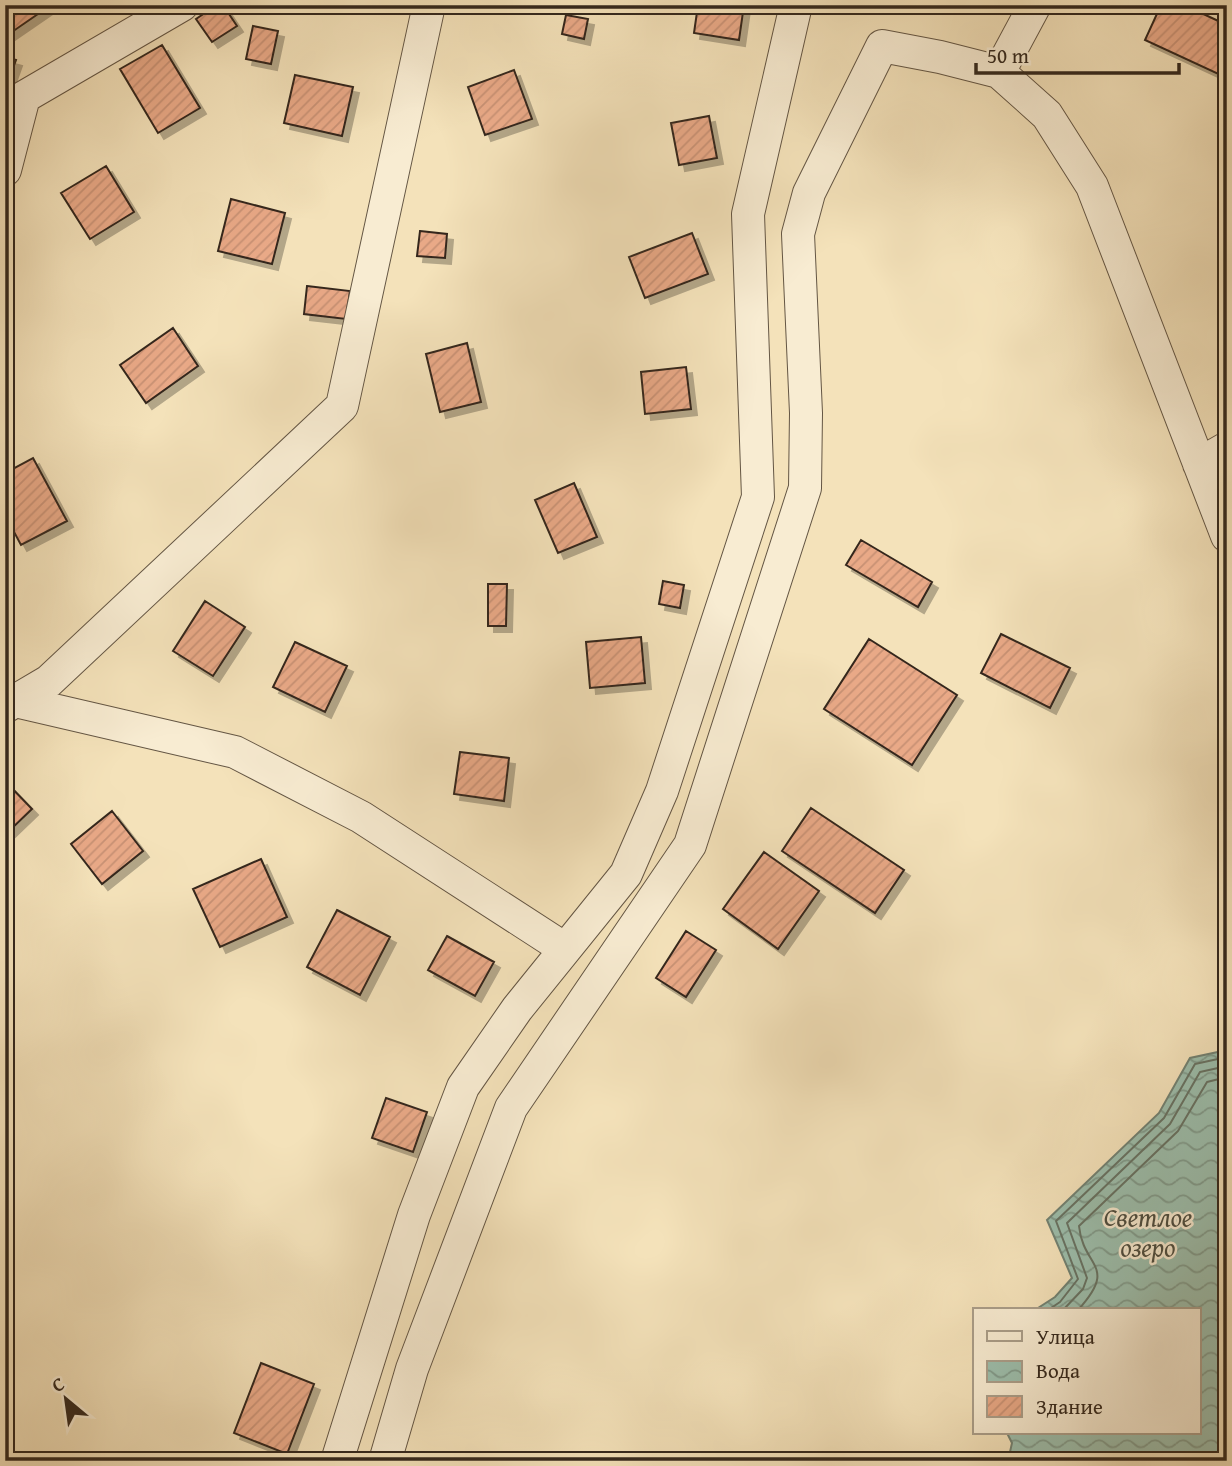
<svg xmlns="http://www.w3.org/2000/svg" width="1232" height="1466" font-family="'Gentium Book Plus',serif">
<style>
.water{fill:url(#water-waves);stroke:#728273;stroke-width:2}
.lines{fill:none;stroke-linecap:round;stroke-linejoin:round}
.shore{stroke:#687364;stroke-width:2}
.building{fill:url(#building-hatch);stroke:#34281d;stroke-width:2;filter:url(#shadow)}
.minor-casing{stroke:#645644;stroke-width:34}
.minor{stroke:#f8ecd2;stroke-width:32}
.labels{text-anchor:middle;stroke-width:5;stroke-linejoin:round;paint-order:stroke}
.water-label{font-size:26px;font-style:italic;fill:#4e4e41;stroke:#f8ecd2}
</style>
<defs>
<pattern id="water-waves" width="16" height="10" patternUnits="userSpaceOnUse" patternTransform="scale(1.75)"><rect width="16" height="10" fill="#9cbeac"/><path d="M0 5q4-4 8 0t8 0" fill="none" stroke="#809a8b"/></pattern>
<pattern id="building-hatch" width="6" height="6" patternUnits="userSpaceOnUse" patternTransform="scale(1.75)"><rect width="6" height="6" fill="#e9a987"/><path d="M-1 1l2-2M0 6l6-6M5 7l2-2" fill="none" stroke="#c89174"/></pattern>
<filter id="shadow"><feDropShadow dx="6" dy="6" stdDeviation="0" flood-color="#0004"/></filter>
</defs>
<rect width="100%" height="100%" fill="#f4e2ba"/>
<filter id="stains"><feTurbulence type="fractalNoise" baseFrequency=".00286" numOctaves="4"/><feColorMatrix values="0 0 0 0 .2 0 0 0 0 .09 0 0 0 0 .02 0 0 0 .5 -.17"/></filter>
<radialGradient id="worn" r=".72"><stop offset=".6" stop-color="#630" stop-opacity="0"/><stop offset="1" stop-color="#630" stop-opacity=".3"/></radialGradient>
<path class="water" d="M 1227,1050 L 1227,1461 L 1008,1461 L 1012,1443 L 1007,1433 L 1199,1433 L 1199,1310 L 1035,1310 L 1055,1297 L 1072,1278 L 1047,1220 L 1159,1113 L 1190,1058 Z"/>
<g class="lines">
<path class="shore" d="M 1048,1310 L 1060,1302 L 1078,1279 L 1056,1221 L 1164,1118 L 1195,1064 L 1227,1057
M 1063,1310 L 1083,1289 L 1087,1278 L 1067,1223 L 1170,1124 L 1200,1072 L 1227,1066
M 1078,1310 C 1119,1265 1083,1268 1079,1226 L 1178,1131 L 1207,1082 L 1227,1077"/>
</g>
<path class="building" d="M 5,5 L 51,5 L 9,34 L 5,29 Z
M 217,5 L 223,5 L 237,26 L 212,42 L 196,19 Z
M 698,5 L 744,5 L 739,40 L 694,33 Z
M 1161,5 L 1184,5 L 1227,25 L 1227,78 L 1145,40 Z
M 566,15 L 588,19 L 584,39 L 562,34 Z
M 253,26 L 278,31 L 271,64 L 246,59 Z
M 162,45 L 200,108 L 158,133 L 120,69 Z
M 5,57 L 16,60 L 5,91 Z
M 514,70 L 532,119 L 485,135 L 468,87 Z
M 295,75 L 353,87 L 342,136 L 284,123 Z
M 709,116 L 717,158 L 679,165 L 671,123 Z
M 106,166 L 134,212 L 90,239 L 61,193 Z
M 231,199 L 285,213 L 272,264 L 218,251 Z
M 420,231 L 447,234 L 445,258 L 417,256 Z
M 692,233 L 708,274 L 645,298 L 629,257 Z
M 307,286 L 350,291 L 346,319 L 304,314 Z
M 173,328 L 198,366 L 146,403 L 120,365 Z
M 467,343 L 481,402 L 440,412 L 426,354 Z
M 686,367 L 691,409 L 645,414 L 641,372 Z
M 33,458 L 67,521 L 21,545 L 5,515 L 5,473 Z
M 574,483 L 597,537 L 558,553 L 535,500 Z
M 861,540 L 932,582 L 918,607 L 846,565 Z
M 663,581 L 684,585 L 680,608 L 659,604 Z
M 488,584 L 507,584 L 506,626 L 488,626 Z
M 205,601 L 245,627 L 213,676 L 173,651 Z
M 1001,634 L 1070,668 L 1050,708 L 981,673 Z
M 641,637 L 645,683 L 590,688 L 586,642 Z
M 869,639 L 957,695 L 912,765 L 824,709 Z
M 295,642 L 347,666 L 325,712 L 273,687 Z
M 460,752 L 509,758 L 504,801 L 454,794 Z
M 5,781 L 32,809 L 5,835 Z
M 811,808 L 904,870 L 875,913 L 782,851 Z
M 112,811 L 143,851 L 102,884 L 71,844 Z
M 764,852 L 819,891 L 778,949 L 723,909 Z
M 261,859 L 287,917 L 220,947 L 193,889 Z
M 337,910 L 390,937 L 360,995 L 307,967 Z
M 686,931 L 716,950 L 686,997 L 656,978 Z
M 447,936 L 494,962 L 475,996 L 428,970 Z
M 386,1098 L 427,1112 L 413,1152 L 372,1138 Z
M 261,1363 L 314,1384 L 287,1454 L 234,1433 Z"/>
<g class="lines">
<defs>
<path id="minor" d="M 999,72 L 1035,5
M 5,170 L 24,97 L 182,5
M 1199,464 L 1227,448
M 15,701 L 235,752 L 361,817 L 565,949
M 5,707 L 49,681 L 342,406 L 429,5
M 337,1461 L 414,1215 L 463,1087 L 517,1009 L 626,874 L 662,791 L 758,497 L 748,214 L 796,5
M 385,1461 L 412,1369 L 511,1108 L 690,845 L 805,488 L 806,413 L 798,234 L 809,193 L 882,46 L 940,57 L 999,72 L 1047,115 L 1092,186 L 1227,536"/>
</defs>
<use href="#minor" class="minor-casing"/>
<use href="#minor" class="minor"/>
</g>
<g class="labels">
<g class="water-label">
<text x="1148" y="1226">Светлое<tspan x="1148" dy="30">озеро</tspan></text>
</g>
</g>
<rect width="1232" height="1466" fill="none" stroke="#f4e2ba" stroke-width="28"/>
<rect x="7" y="7" width="1218" height="1452" fill="none" stroke="#34281d" stroke-width="3.5"/>
<rect x="14" y="14" width="1204" height="1438" fill="none" stroke="#34281d" stroke-width="2"/>
<rect x="973" y="1308" width="228" height="126" fill="#f8ecd2" stroke="#aa9e8a" stroke-width="2"/>
<rect x="987" y="1331" width="35" height="10" fill="#f8ecd2" stroke="#aa9e8a" stroke-width="2"/>
<text x="1036" y="1344" font-size="21" fill="#34281d">Улица</text>
<rect x="987" y="1361" width="35" height="21" fill="url(#water-waves)" stroke="#aa9e8a" stroke-width="2"/>
<text x="1036" y="1378" font-size="21" fill="#34281d">Вода</text>
<rect x="987" y="1396" width="35" height="21" fill="url(#building-hatch)" stroke="#aa9e8a" stroke-width="2"/>
<text x="1036" y="1414" font-size="21" fill="#34281d">Здание</text>
<g transform="translate(66 1399) rotate(331)" stroke="#f8ecd2" stroke-width="5" paint-order="stroke">
<path d="M0-5L12 26L0 18L-12 26Z" fill="#34281d"/>
<text y="-10" font-size="19" font-weight="bold" text-anchor="middle" fill="#34281d">С</text>
</g>
<path d="M976 63v10h203v-10" fill="none" stroke="#34281d" stroke-width="3.5"/>
<text x="987" y="63" font-size="21" fill="#34281d" stroke="#f8ecd2" stroke-width="5" paint-order="stroke">50 m</text>
<rect width="100%" height="100%" filter="url(#stains)"/>
<rect width="100%" height="100%" fill="url(#worn)"/>
</svg>
